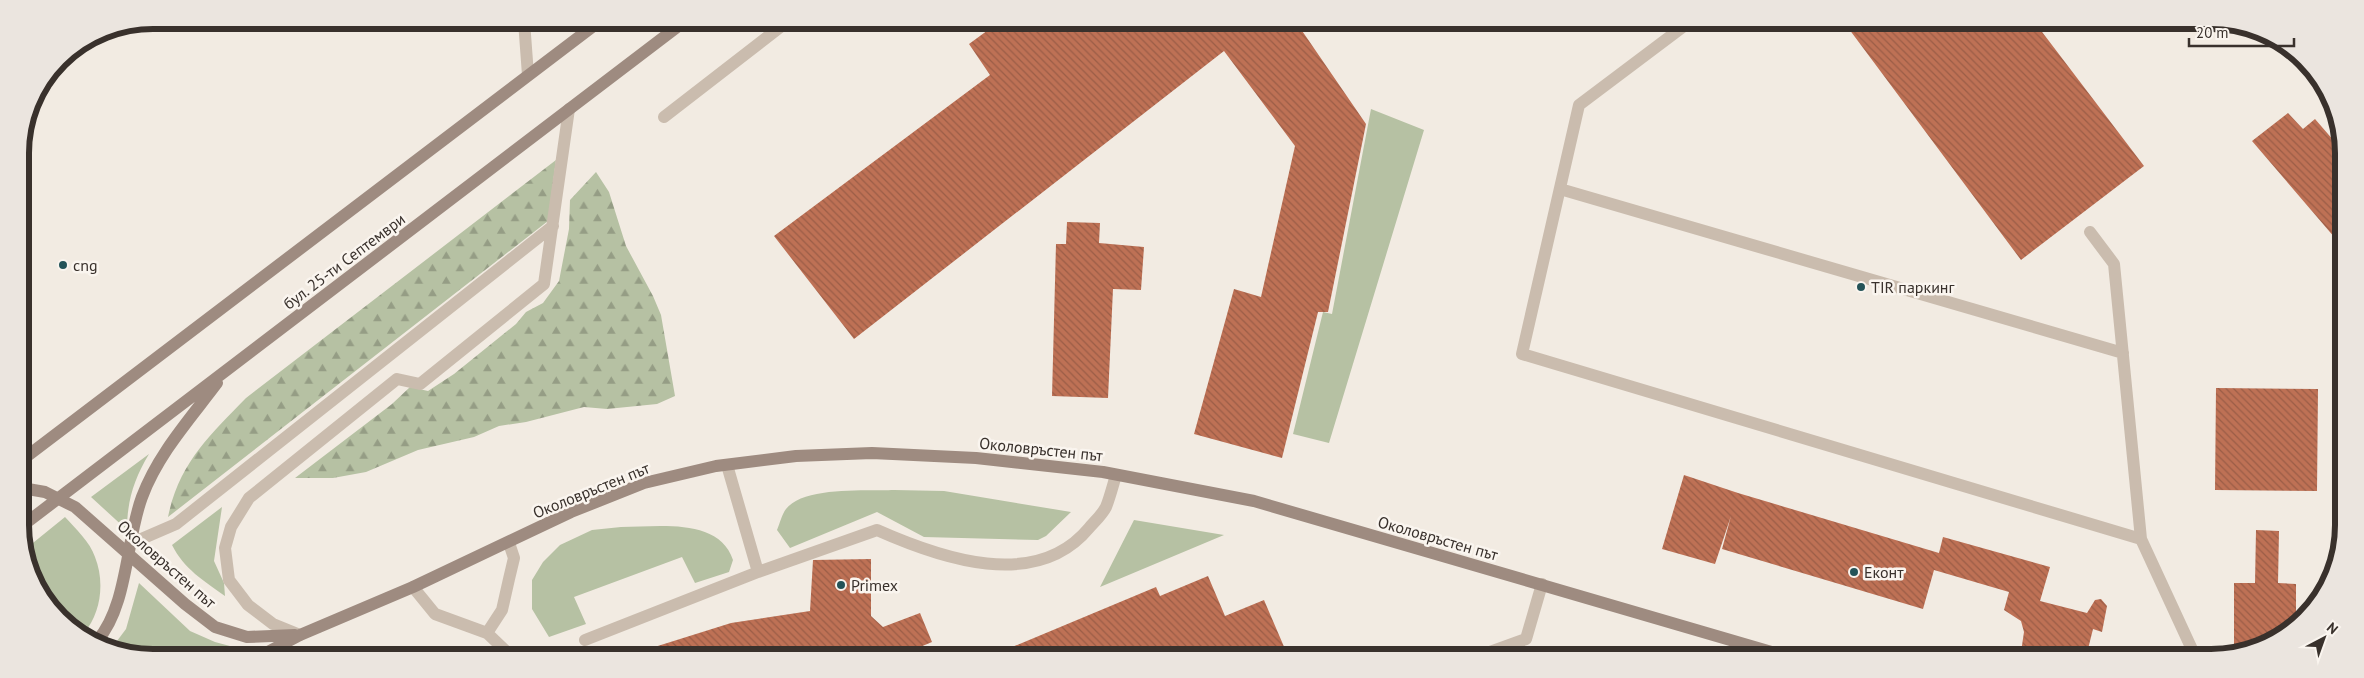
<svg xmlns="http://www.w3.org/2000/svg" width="2364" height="678" font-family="'PT Sans',sans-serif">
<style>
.green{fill:#b6c1a3}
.forest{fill:url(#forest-firs)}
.building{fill:url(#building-back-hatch)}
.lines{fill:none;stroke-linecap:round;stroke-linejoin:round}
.lane{stroke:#cabcae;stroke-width:12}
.secondary{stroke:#9e8b80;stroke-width:12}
.poi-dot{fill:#245358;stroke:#faf5ef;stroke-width:2}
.labels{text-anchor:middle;stroke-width:5;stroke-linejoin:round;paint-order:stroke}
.street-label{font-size:16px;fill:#39312c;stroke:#faf5ef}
.poi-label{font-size:16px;fill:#39312c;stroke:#faf5ef;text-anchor:start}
.rim{fill:none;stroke:#39312c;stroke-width:6}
</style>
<defs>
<pattern id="forest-firs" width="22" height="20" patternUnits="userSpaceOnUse" patternTransform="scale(1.25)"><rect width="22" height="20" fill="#b6c1a3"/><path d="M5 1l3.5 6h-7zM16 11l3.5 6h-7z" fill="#959d85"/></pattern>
<pattern id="building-back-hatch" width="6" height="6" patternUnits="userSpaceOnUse" patternTransform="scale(1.25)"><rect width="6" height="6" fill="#be7155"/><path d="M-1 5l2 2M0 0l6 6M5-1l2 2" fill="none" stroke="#9b5d47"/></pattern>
</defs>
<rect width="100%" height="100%" fill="#f2ebe2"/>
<path class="green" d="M 2287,50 L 2311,65 L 2336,115 Z
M 1371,109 L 1424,130 L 1329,443 L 1293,434 L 1323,312 L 1332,314 Z
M 149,454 C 134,479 127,501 127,530 L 91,497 Z
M 894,490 L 944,491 L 1071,512 L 1046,536 L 1038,540 L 924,537 L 877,512 L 790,548 L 777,530 C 780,523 782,514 786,509 C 803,486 868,491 894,490 Z
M 222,507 L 214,561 L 224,583 L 225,596 C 204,581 184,569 172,545 Z
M 65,517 C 76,529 90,542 95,557 C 105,582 101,613 84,633 L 59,619 L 23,551 Z
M 1134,520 L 1224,535 L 1100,587 Z
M 621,527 C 657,527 719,517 733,560 L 729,572 L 695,583 L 682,557 L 574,597 L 586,624 L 549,637 L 532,609 L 532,580 L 543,562 L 560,545 L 592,530 Z
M 139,583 L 190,631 L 215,642 L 241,649 L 227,654 L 119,654 L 111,649 L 126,629 Z"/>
<path class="forest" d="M 556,160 L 548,221 L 168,517 C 179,463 210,435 246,398 Z
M 596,172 L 609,192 L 626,246 L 653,296 L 661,315 L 675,396 L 657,404 L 607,409 L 584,407 L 526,422 L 499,426 L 474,437 L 418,450 L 366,472 L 333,478 L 295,478 L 392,404 L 410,387 L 428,391 L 454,374 L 516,324 L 526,312 L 543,303 L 559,281 L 569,229 L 570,200 Z"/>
<path class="building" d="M 999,22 L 1296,22 L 1366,124 L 1328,312 L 1318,312 L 1282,458 L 1194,434 L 1234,289 L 1261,297 L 1295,146 L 1224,51 L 854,339 L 774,236 L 990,75 L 969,44 Z
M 1857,24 L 2036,24 L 2144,166 L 2021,260 L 1849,29 Z
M 2288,113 L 2303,129 L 2315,119 L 2341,149 L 2341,245 L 2252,141 Z
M 1067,222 L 1100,223 L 1099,243 L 1144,247 L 1141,290 L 1113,289 L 1108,398 L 1052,396 L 1056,244 L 1066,244 Z
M 2216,388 L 2318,389 L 2317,491 L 2215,490 Z
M 1684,475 L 1738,493 L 1939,553 L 1943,537 L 2050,567 L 2040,601 L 2087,613 L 2095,600 L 2101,599 L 2107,606 L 2102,632 L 2093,629 L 2086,657 L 2042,657 L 2021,652 L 2024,632 L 2021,621 L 2004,610 L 2009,592 L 1934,570 L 1923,609 L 1722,549 L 1731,516 L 1715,564 L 1662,549 Z
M 2256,530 L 2279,531 L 2278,583 L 2296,584 L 2296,627 L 2262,648 L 2234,654 L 2234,583 L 2255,583 Z
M 871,559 L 871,616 L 883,627 L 920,613 L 932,642 L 901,655 L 629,655 L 731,623 L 810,611 L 813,560 Z
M 1208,576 L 1225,616 L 1264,600 L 1288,656 L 993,655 L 1156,587 L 1160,596 Z"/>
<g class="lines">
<path class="lane" d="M 524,21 L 528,75
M 1688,23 L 1579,105 L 1522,354 L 2141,539 L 2196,658
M 664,117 L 788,21
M 1560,189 L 2123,353
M 2090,232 L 2114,264 L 2141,539
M 727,465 L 758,572 L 877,530 C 940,558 1036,592 1089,528 C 1094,522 1102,515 1106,507 C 1110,497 1113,485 1116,475
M 132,543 L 176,524 L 553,226
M 2338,562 L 2340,546
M 413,587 L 435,614 L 487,633 L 509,654
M 487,633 L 502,610 L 509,579 L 514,558 L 509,543
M 300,635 L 273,624 L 248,605 L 229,580 L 225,548 L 231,527 L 249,498 L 397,379 L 420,384 L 544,284 L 569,109
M 585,640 L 758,572
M 1479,656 L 1526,639 L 1542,584"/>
<path class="secondary" d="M 22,460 L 600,21
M 22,488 L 45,492 L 75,507 L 185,604 L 215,627 L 247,637 L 295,635
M 22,526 L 685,21
M 97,641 C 128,606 126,539 142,497 C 158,454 190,419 217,383
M 264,654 L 300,635 L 413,587 L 571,512 L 644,483 L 716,466 L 796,456 L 872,453 L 976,458 L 1103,472 L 1254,501 L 1789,657"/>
</g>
<g class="poi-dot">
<circle cx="63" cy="265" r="5"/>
<circle cx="1861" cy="287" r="5"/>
<circle cx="1854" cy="572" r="5"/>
<circle cx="841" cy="585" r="5"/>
</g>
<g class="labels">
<g class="street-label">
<text transform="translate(344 261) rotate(-37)" y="6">бул. 25-ти Септември</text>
<text transform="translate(1041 449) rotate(6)" y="6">Околовръстен път</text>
<text transform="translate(591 490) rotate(-22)" y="6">Околовръстен път</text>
<text transform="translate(1438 538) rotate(16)" y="6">Околовръстен път</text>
<text transform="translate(167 564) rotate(41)" y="6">Околовръстен път</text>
</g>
<g class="poi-label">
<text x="73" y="271">cng</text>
<text x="1871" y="293">TIR паркинг</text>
<text x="1864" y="578">Еконт</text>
<text x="851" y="591">Primex</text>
</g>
</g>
<path d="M0 0H2364V678H0ZM153 29H2211A124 124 0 0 1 2335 153V525A124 124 0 0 1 2211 649H153A124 124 0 0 1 29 525V153A124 124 0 0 1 153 29Z" fill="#ebe5df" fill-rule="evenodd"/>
<path class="rim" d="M153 29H2211A124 124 0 0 1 2335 153V525A124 124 0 0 1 2211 649H153A124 124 0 0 1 29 525V153A124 124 0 0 1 153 29Z"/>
<g transform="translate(2324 638) rotate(41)" stroke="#faf5ef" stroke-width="4" paint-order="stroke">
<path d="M0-4L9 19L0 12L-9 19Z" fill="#39312c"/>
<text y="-8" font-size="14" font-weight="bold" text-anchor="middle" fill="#39312c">N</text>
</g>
<path d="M2189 38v8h105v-8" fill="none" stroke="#39312c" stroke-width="2.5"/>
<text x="2196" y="38" font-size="15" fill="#39312c" stroke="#faf5ef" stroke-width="4" paint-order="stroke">20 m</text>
</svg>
